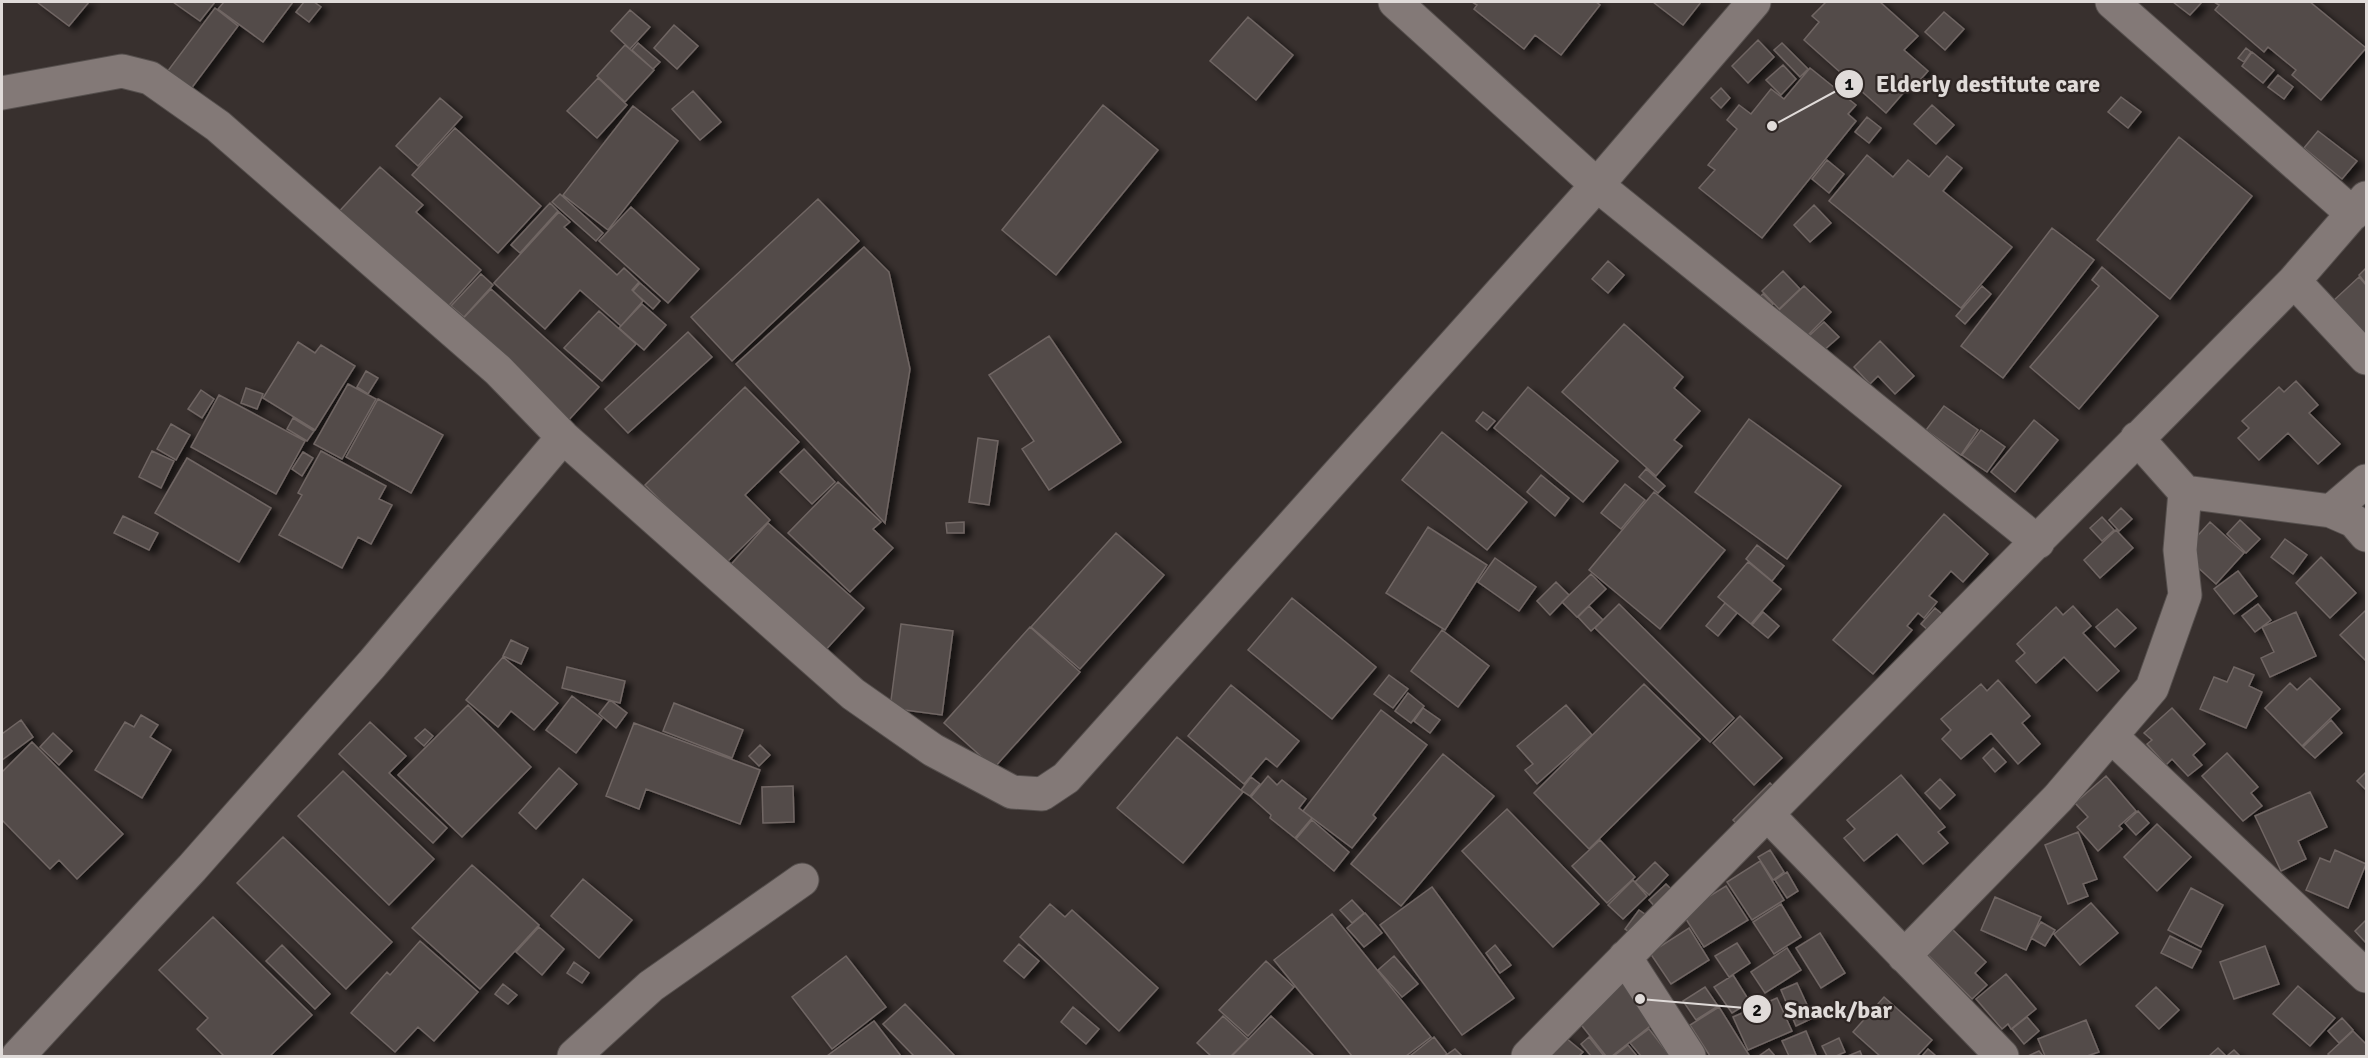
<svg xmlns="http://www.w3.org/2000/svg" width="2368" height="1058" font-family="Signika,sans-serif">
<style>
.building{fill:#534b49;stroke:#706664;stroke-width:1.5;filter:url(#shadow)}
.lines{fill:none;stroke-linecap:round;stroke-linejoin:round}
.minor-casing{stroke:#554f4d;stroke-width:35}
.minor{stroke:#837977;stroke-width:33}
.leader{fill:none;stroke:#e0dbd9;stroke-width:2}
.callout-dot{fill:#e0dbd9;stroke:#2e2624;stroke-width:2}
.mark-label{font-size:18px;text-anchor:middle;font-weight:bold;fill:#111}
.callout-label{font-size:24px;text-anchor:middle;font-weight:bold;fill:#e0dbd9;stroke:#2e2624;stroke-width:4.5;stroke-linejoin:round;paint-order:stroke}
</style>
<defs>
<filter id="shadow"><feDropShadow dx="6" dy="4" stdDeviation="3" flood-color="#0009"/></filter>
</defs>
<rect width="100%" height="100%" fill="#38302e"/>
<path class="building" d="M 37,2 L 89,2 L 69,26 Z
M 173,2 L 215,2 L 200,21 Z
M 224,2 L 293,2 L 263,42 L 218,9 Z
M 304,2 L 314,2 L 321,7 L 309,22 L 296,12 Z
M 1472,2 L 1596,2 L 1600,5 L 1561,55 L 1535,35 L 1524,49 L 1474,9 L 1477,5 Z
M 1653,2 L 1701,2 L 1683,25 Z
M 1826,2 L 1880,2 L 1918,36 L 1904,50 L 1928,71 L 1913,88 L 1902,78 L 1897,84 L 1905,91 L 1886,113 L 1804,40 L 1819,22 L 1812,16 Z
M 2173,2 L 2202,2 L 2190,15 Z
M 2214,2 L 2310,2 L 2366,48 L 2321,100 L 2292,75 L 2296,70 L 2268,47 L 2264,52 L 2215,10 L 2219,5 Z
M 215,8 L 238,26 L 179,105 L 155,88 Z
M 630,10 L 650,27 L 630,49 L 611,31 Z
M 1944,12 L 1964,29 L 1945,50 L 1925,32 Z
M 1248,17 L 1293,55 L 1256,100 L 1210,61 Z
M 674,25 L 698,46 L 677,69 L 654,48 Z
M 1758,40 L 1774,57 L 1748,83 L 1732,66 Z
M 638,43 L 660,62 L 653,69 L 632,50 Z
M 1782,43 L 1808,69 L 1800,77 L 1774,50 Z
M 625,45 L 654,70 L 625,102 L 597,76 Z
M 2246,48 L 2251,52 L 2244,62 L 2238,58 Z
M 2252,52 L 2274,70 L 2263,83 L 2242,66 Z
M 1783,65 L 1796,79 L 1781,95 L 1766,80 Z
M 1810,68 L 1856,105 L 1848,114 L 1856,121 L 1762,238 L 1699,188 L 1715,170 L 1708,165 L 1737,129 L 1727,120 L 1739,105 L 1751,114 L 1771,89 L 1784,99 Z
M 2278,75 L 2293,87 L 2284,99 L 2268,87 Z
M 598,78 L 627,105 L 597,138 L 567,111 Z
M 1721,88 L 1730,98 L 1721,108 L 1711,98 Z
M 693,91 L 721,122 L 700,140 L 672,109 Z
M 2121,97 L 2141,112 L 2128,128 L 2108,112 Z
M 440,98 L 462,117 L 418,166 L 396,146 Z
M 1103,105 L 1158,150 L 1056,275 L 1002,230 Z
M 1932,105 L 1954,125 L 1936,144 L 1914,124 Z
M 633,106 L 678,141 L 608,230 L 563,195 Z
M 1867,117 L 1881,128 L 1869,143 L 1855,132 Z
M 455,128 L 541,206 L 498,253 L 412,175 Z
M 2318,131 L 2357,161 L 2342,179 L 2304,148 Z
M 2179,137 L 2252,196 L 2170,299 L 2097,240 Z
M 1867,155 L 1893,177 L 1908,160 L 1929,177 L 1947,156 L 1962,168 L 1943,191 L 2012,247 L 1961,308 L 1829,201 Z
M 1827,160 L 1844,174 L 1829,193 L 1812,179 Z
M 380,167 L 423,205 L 416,212 L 481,270 L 443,312 L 335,216 Z
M 560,194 L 603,233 L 596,241 L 552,202 Z
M 818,199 L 859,241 L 732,361 L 691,317 Z
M 550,203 L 558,211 L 520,253 L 511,245 Z
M 1814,205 L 1831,223 L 1810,242 L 1794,225 Z
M 631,207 L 699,269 L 668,303 L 599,241 Z
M 559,212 L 570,222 L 564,227 L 617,275 L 624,268 L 639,282 L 632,290 L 643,301 L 621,326 L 580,290 L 545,329 L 494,283 Z
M 2052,228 L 2094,260 L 2003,378 L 1961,346 Z
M 864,247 L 889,272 L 910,369 L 885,523 L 736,364 Z
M 1608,261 L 1624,275 L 1608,293 L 1592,279 Z
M 2102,267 L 2158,316 L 2079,409 L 2030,367 L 2099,286 L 2092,280 Z
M 2366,268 L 2366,284 L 2359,275 Z
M 1783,271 L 1800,289 L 1779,309 L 1762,291 Z
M 481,274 L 493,285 L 464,317 L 451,306 Z
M 2359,277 L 2366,285 L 2366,336 L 2332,302 Z
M 640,283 L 660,301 L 653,309 L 633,291 Z
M 1804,286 L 1831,312 L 1805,338 L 1778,311 Z
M 1982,286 L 1991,294 L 1965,324 L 1956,316 Z
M 491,289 L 599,387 L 566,423 L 456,326 Z
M 1763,294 L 1773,304 L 1765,312 L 1754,302 Z
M 642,304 L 666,325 L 644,350 L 619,328 Z
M 599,311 L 636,344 L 602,381 L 564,348 Z
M 1824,322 L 1839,337 L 1823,351 L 1809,336 Z
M 1624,324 L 1683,377 L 1674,388 L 1700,411 L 1674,440 L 1682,446 L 1656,476 L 1562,392 Z
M 688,332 L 712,357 L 628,433 L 605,409 Z
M 1049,336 L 1121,442 L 1049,490 L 1022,449 L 1034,441 L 989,375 Z
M 1880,341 L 1914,376 L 1895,394 L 1878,376 L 1870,384 L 1854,367 Z
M 298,342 L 315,353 L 321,345 L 355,366 L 315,430 L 263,398 Z
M 366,371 L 378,378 L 368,394 L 357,387 Z
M 2296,381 L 2318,405 L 2309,413 L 2340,444 L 2318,464 L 2288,433 L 2259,460 L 2238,438 L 2249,428 L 2242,421 L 2279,387 L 2284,392 Z
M 348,384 L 376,399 L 342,459 L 314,444 Z
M 745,387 L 799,442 L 745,495 L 770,520 L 724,565 L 645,485 Z
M 1528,387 L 1618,461 L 1583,502 L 1494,428 Z
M 246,388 L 263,394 L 257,409 L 241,403 Z
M 201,390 L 214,399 L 202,418 L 188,409 Z
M 219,395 L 305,441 L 276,494 L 191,447 Z
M 378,399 L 443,435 L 411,493 L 346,457 Z
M 1944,406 L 1978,430 L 1961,455 L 1926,430 Z
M 1483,412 L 1495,421 L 1487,430 L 1476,421 Z
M 293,418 L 314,431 L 307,441 L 287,429 Z
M 1749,419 L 1841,486 L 1787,559 L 1695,492 Z
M 2034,420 L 2058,440 L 2015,492 L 1991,472 Z
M 171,424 L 190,435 L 176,460 L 157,449 Z
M 1981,430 L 2005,447 L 1987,472 L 1962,455 Z
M 1442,432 L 1527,502 L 1487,550 L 1402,480 Z
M 978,438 L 998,441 L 989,505 L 969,502 Z
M 804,449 L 835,482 L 812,504 L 780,472 Z
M 152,451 L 174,461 L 161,488 L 139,477 Z
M 321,451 L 386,486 L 379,499 L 392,505 L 371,544 L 358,537 L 342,568 L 279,535 L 302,495 L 298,493 Z
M 303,452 L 313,458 L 302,476 L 292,469 Z
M 187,458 L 271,508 L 239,562 L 155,513 Z
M 1646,469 L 1665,486 L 1658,493 L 1639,477 Z
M 1541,475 L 1569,498 L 1555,516 L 1527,492 Z
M 838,482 L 881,522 L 873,529 L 893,548 L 850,592 L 788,533 Z
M 1625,484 L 1645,500 L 1621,529 L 1601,513 Z
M 1654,492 L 1725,550 L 1660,629 L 1589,570 Z
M 2121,508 L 2132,519 L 2119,531 L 2109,520 Z
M 1944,514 L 1988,554 L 1963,582 L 1951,571 L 1929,596 L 1937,602 L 1924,618 L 1918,613 L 1907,626 L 1912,630 L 1873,674 L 1833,640 Z
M 123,516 L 158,533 L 149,550 L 114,533 Z
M 2102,517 L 2114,530 L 2102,541 L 2090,528 Z
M 2240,520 L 2260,539 L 2246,553 L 2227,534 Z
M 964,522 L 964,533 L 947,533 L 946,523 Z
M 2210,522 L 2244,553 L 2216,584 L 2182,553 Z
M 768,523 L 864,608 L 821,655 L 726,570 Z
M 1428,527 L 1487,565 L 1445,630 L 1386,593 Z
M 2116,530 L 2133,548 L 2100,578 L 2084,560 Z
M 1116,533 L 1164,575 L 1080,669 L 1031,627 Z
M 2285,539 L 2307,555 L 2293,574 L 2271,557 Z
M 1757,545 L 1784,566 L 1772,581 L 1746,559 Z
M 2321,557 L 2356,593 L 2330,618 L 2296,583 Z
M 1495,558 L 1536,587 L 1519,611 L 1478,582 Z
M 1748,562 L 1781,589 L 1751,624 L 1718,597 Z
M 2238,571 L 2257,596 L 2234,614 L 2214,589 Z
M 1591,574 L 1606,589 L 1577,617 L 1562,602 Z
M 1556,582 L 1569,595 L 1550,615 L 1537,601 Z
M 1292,598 L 1376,667 L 1332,719 L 1248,650 Z
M 1725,603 L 1737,613 L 1718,636 L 1706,626 Z
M 1619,604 L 1734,718 L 1710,742 L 1595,628 Z
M 2258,604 L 2271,620 L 2255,632 L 2242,616 Z
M 1589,606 L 1603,620 L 1591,631 L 1578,617 Z
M 2073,606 L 2091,626 L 2083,633 L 2119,671 L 2097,691 L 2064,657 L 2036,683 L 2016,661 L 2025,653 L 2017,644 L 2056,607 L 2063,615 Z
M 1935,608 L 1950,621 L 1936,637 L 1921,624 Z
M 2117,609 L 2136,628 L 2115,647 L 2096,627 Z
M 2365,611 L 2366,612 L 2366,661 L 2340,635 Z
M 1763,612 L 1779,626 L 1768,638 L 1752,625 Z
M 2296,612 L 2316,656 L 2270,677 L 2261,658 L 2274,652 L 2262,627 Z
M 901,624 L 953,631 L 942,715 L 890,708 Z
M 1030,627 L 1080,672 L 994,768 L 944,723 Z
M 1442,630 L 1489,666 L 1458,707 L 1411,671 Z
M 511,640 L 528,648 L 521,664 L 503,656 Z
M 503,657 L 558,703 L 534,730 L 511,711 L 498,727 L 466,700 Z
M 567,667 L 625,681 L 620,703 L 562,688 Z
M 2234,667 L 2254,675 L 2249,686 L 2262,692 L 2246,728 L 2200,709 L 2214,677 L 2227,682 Z
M 1389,675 L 1408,689 L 1393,708 L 1374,694 Z
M 2310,678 L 2340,709 L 2302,746 L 2265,708 L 2290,683 L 2297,690 Z
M 1998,680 L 2030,716 L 2022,723 L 2040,744 L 2018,764 L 1991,733 L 1961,759 L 1942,739 L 1951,730 L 1941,719 L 1981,684 L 1987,691 Z
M 1644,684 L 1700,739 L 1589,849 L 1534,793 Z
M 1231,685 L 1299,741 L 1277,767 L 1266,758 L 1244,784 L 1188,736 Z
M 1408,693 L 1424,706 L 1411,723 L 1395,711 Z
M 572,696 L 602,719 L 576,753 L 546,730 Z
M 610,700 L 627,713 L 616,728 L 599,714 Z
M 674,703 L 743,730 L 732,758 L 663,731 Z
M 468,705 L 531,767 L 462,837 L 398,775 Z
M 1566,705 L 1592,735 L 1537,784 L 1525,770 L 1533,764 L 1517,746 Z
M 1423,708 L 1440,720 L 1430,733 L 1414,721 Z
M 2172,708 L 2205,744 L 2193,755 L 2202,765 L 2188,776 L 2172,759 L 2166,765 L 2147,744 L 2152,740 L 2144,733 Z
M 1381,710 L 1427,745 L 1373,815 L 1376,818 L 1352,848 L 1303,811 Z
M 141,715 L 158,725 L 150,737 L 171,750 L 142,798 L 95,770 L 125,722 L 134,727 Z
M 1740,716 L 1782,758 L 1754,785 L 1713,743 Z
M 21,720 L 33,737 L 2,760 L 2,734 Z
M 2331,720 L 2342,733 L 2315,758 L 2303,747 Z
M 370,722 L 406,756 L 389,773 L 447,828 L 433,843 L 339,754 Z
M 634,723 L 760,770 L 740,824 L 646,789 L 639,809 L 606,796 Z
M 425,729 L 433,736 L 424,746 L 415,738 Z
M 53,733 L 72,751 L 59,765 L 40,747 Z
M 1177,737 L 1243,792 L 1183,863 L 1117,808 Z
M 32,742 L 123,834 L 77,879 L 59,860 L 50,869 L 2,820 L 2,772 Z
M 760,745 L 770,755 L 759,766 L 749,756 Z
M 1993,748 L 2006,762 L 1995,772 L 1983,758 Z
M 2227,753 L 2258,787 L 2251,793 L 2262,806 L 2243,821 L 2202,776 Z
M 1443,754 L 1494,796 L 1401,906 L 1351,864 Z
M 559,768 L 577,784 L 536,829 L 519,813 Z
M 343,771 L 434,859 L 389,905 L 298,816 Z
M 2366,772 L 2366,790 L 2357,781 Z
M 1901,775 L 1945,827 L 1938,832 L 1948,843 L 1923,864 L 1897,834 L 1864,861 L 1844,838 L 1855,829 L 1847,820 Z
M 1268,776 L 1277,785 L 1282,780 L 1306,799 L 1299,808 L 1312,818 L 1295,838 L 1270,818 L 1271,815 L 1251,797 Z
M 2106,776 L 2136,811 L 2119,826 L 2122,829 L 2098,851 L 2077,827 L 2088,817 L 2075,803 Z
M 1251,777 L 1260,784 L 1250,796 L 1241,790 Z
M 1940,779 L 1955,795 L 1940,809 L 1925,793 Z
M 1770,783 L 1781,795 L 1744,831 L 1733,820 Z
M 793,786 L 794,822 L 763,823 L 762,787 Z
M 2310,792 L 2327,827 L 2298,841 L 2306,859 L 2281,871 L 2255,816 Z
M 1507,809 L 1599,904 L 1553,947 L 1462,851 Z
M 2138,811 L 2149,823 L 2136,835 L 2125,823 Z
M 1312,820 L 1349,852 L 1334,871 L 1296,839 Z
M 2157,824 L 2191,857 L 2157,891 L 2124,857 Z
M 2078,832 L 2097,879 L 2083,884 L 2088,896 L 2068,904 L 2045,845 Z
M 283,837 L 392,942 L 346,989 L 237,883 Z
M 1600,840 L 1635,877 L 1607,903 L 1572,866 Z
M 1770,850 L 1784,872 L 1773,880 L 1758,857 Z
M 2335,850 L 2366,864 L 2348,908 L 2306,890 L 2320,858 L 2330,862 Z
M 1760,861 L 1784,900 L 1752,920 L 1727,882 Z
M 1655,862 L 1668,875 L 1649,895 L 1635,882 Z
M 472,865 L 539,925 L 480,989 L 412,928 Z
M 1787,872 L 1798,891 L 1787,898 L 1775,880 Z
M 583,879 L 632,920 L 599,958 L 551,916 Z
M 1633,880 L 1647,896 L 1623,919 L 1608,905 Z
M 1666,884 L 1675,893 L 1658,910 L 1649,900 Z
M 1726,886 L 1748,920 L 1704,947 L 1682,913 Z
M 1432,887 L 1514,998 L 1462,1035 L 1380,925 Z
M 2191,888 L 2223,905 L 2201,947 L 2168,930 Z
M 1995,897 L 2041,917 L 2026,950 L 1981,930 Z
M 1352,900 L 1364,913 L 1352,923 L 1340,910 Z
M 2091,903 L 2118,933 L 2080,965 L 2054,934 Z
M 1050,904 L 1065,917 L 1072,910 L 1158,988 L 1119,1031 L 1020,937 Z
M 1781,904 L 1801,937 L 1774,954 L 1753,922 Z
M 1639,910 L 1649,917 L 1635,936 L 1625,929 Z
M 1365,913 L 1382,933 L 1364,947 L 1347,928 Z
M 1332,914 L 1431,1037 L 1406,1056 L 1352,1056 L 1274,960 Z
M 213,917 L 312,1015 L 270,1056 L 224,1056 L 197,1029 L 208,1018 L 159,970 Z
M 2366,920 L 2366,943 L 2355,931 Z
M 2041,922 L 2055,930 L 2045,946 L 2031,938 Z
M 539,927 L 564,949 L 542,975 L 516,952 Z
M 1689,928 L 1709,960 L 1671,984 L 1650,953 Z
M 1952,929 L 1986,962 L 1975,973 L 1987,985 L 1972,999 L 1927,954 Z
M 1820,933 L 1845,973 L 1821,988 L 1796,948 Z
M 2170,936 L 2201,951 L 2192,968 L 2161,953 Z
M 420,941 L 478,992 L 434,1041 L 418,1027 L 395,1052 L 351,1013 L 387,972 L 390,975 Z
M 1737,943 L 1750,963 L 1729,977 L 1715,956 Z
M 1019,944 L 1039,961 L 1024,978 L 1004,961 Z
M 282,945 L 330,994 L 315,1009 L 266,961 Z
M 1495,945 L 1511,965 L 1500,973 L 1486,953 Z
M 2265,946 L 2279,984 L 2234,999 L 2220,962 Z
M 1787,948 L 1801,970 L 1765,993 L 1751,972 Z
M 846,956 L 886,1007 L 832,1049 L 792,997 Z
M 1394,956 L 1418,984 L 1402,997 L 1378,970 Z
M 1266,961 L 1294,987 L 1248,1036 L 1219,1010 Z
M 574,962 L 589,973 L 582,983 L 567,973 Z
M 1635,970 L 1668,1012 L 1612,1056 L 1606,1056 L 1575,1017 Z
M 2006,974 L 2036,1009 L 2011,1029 L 2008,1024 L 2002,1029 L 1976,999 Z
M 1733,975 L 1750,1002 L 1732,1013 L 1714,987 Z
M 1797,983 L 1813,1018 L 1796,1026 L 1781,990 Z
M 503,984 L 517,995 L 508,1004 L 495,994 Z
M 2298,986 L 2335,1018 L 2310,1046 L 2273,1014 Z
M 1705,987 L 1718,1006 L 1696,1020 L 1683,1001 Z
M 2156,987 L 2179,1010 L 2159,1029 L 2136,1006 Z
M 1884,997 L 1932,1040 L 1917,1056 L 1880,1056 L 1853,1032 Z
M 1777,998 L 1792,1031 L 1748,1050 L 1733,1017 Z
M 905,1004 L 954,1055 L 952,1056 L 914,1056 L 883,1024 Z
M 1073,1007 L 1099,1029 L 1086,1044 L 1061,1022 Z
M 1719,1007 L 1749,1055 L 1747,1056 L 1710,1056 L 1690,1025 Z
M 1223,1016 L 1248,1039 L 1231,1056 L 1211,1056 L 1197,1043 Z
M 1271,1016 L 1314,1056 L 1232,1056 Z
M 2027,1017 L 2039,1031 L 2024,1044 L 2012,1029 Z
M 2342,1018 L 2353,1030 L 2339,1043 L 2328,1031 Z
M 2086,1020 L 2099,1052 L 2087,1056 L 2045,1056 L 2038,1039 Z
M 874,1021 L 901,1056 L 827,1056 Z
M 1649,1029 L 1670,1056 L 1641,1056 L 1630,1043 Z
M 1806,1031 L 1816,1055 L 1789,1056 L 1782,1041 Z
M 2353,1031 L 2366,1044 L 2366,1056 L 2330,1056 L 2328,1054 Z
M 1561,1034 L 1583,1052 L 1579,1056 L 1554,1056 L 1547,1051 Z
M 1434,1037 L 1447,1054 L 1444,1056 L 1410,1056 Z
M 1589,1037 L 1604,1056 L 1591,1056 L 1581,1044 Z
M 1839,1038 L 1845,1052 L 1836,1056 L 1827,1056 L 1822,1046 Z
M 1628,1045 L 1637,1056 L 1614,1056 Z
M 2218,1048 L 2226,1056 L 2209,1056 Z
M 1455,1049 L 1462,1056 L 1445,1056 Z
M 1769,1049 L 1775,1056 L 1759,1056 Z
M 1928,1049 L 1936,1056 L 1922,1056 Z
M 2234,1050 L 2240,1056 L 2227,1056 Z
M 1860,1051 L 1862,1056 L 1848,1056 Z
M 2039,1051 L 2043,1056 L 2028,1056 Z"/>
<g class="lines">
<defs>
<path id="minor" d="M 1395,2 L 1597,185 L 2038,542
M 2112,2 L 2353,214
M 2,93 L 122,71 L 150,78 L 218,126 L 498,370 L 563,437 L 853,694 L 933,750 L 1012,792 L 1042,794 L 1066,778 L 1597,185 L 1754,2
M 2294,281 L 2366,358
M 2137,438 L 2185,492 L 2331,511 L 2354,521 L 2366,535
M 2331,511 L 2366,481
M 2111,736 L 2366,976
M 1768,815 L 2002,1056
M 1904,956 L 2058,798 L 2152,688 L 2185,595 L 2180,550 L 2185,492
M 1625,957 L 1689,1056
M 18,1056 L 192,868 L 372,664 L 563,437
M 574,1056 L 651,986 L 802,880
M 1528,1056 L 2294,281 L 2366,198"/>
</defs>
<use href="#minor" class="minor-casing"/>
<use href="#minor" class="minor"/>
</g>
<path class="leader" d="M1772 126L1849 84M1640 999L1757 1009"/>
<g class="callout-dot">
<circle cx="1772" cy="126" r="6"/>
<circle cx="1640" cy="999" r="6"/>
<circle cx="1849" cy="84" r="15"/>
<circle cx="1757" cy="1009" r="15"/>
</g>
<g class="mark-label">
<text x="1849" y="90">1</text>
<text x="1757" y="1016">2</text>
</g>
<g class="callout-label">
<text x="1988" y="92">Elderly destitute care</text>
<text x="1838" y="1018">Snack/bar</text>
</g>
<rect width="2368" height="1058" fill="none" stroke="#e0dbd9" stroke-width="6"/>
</svg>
